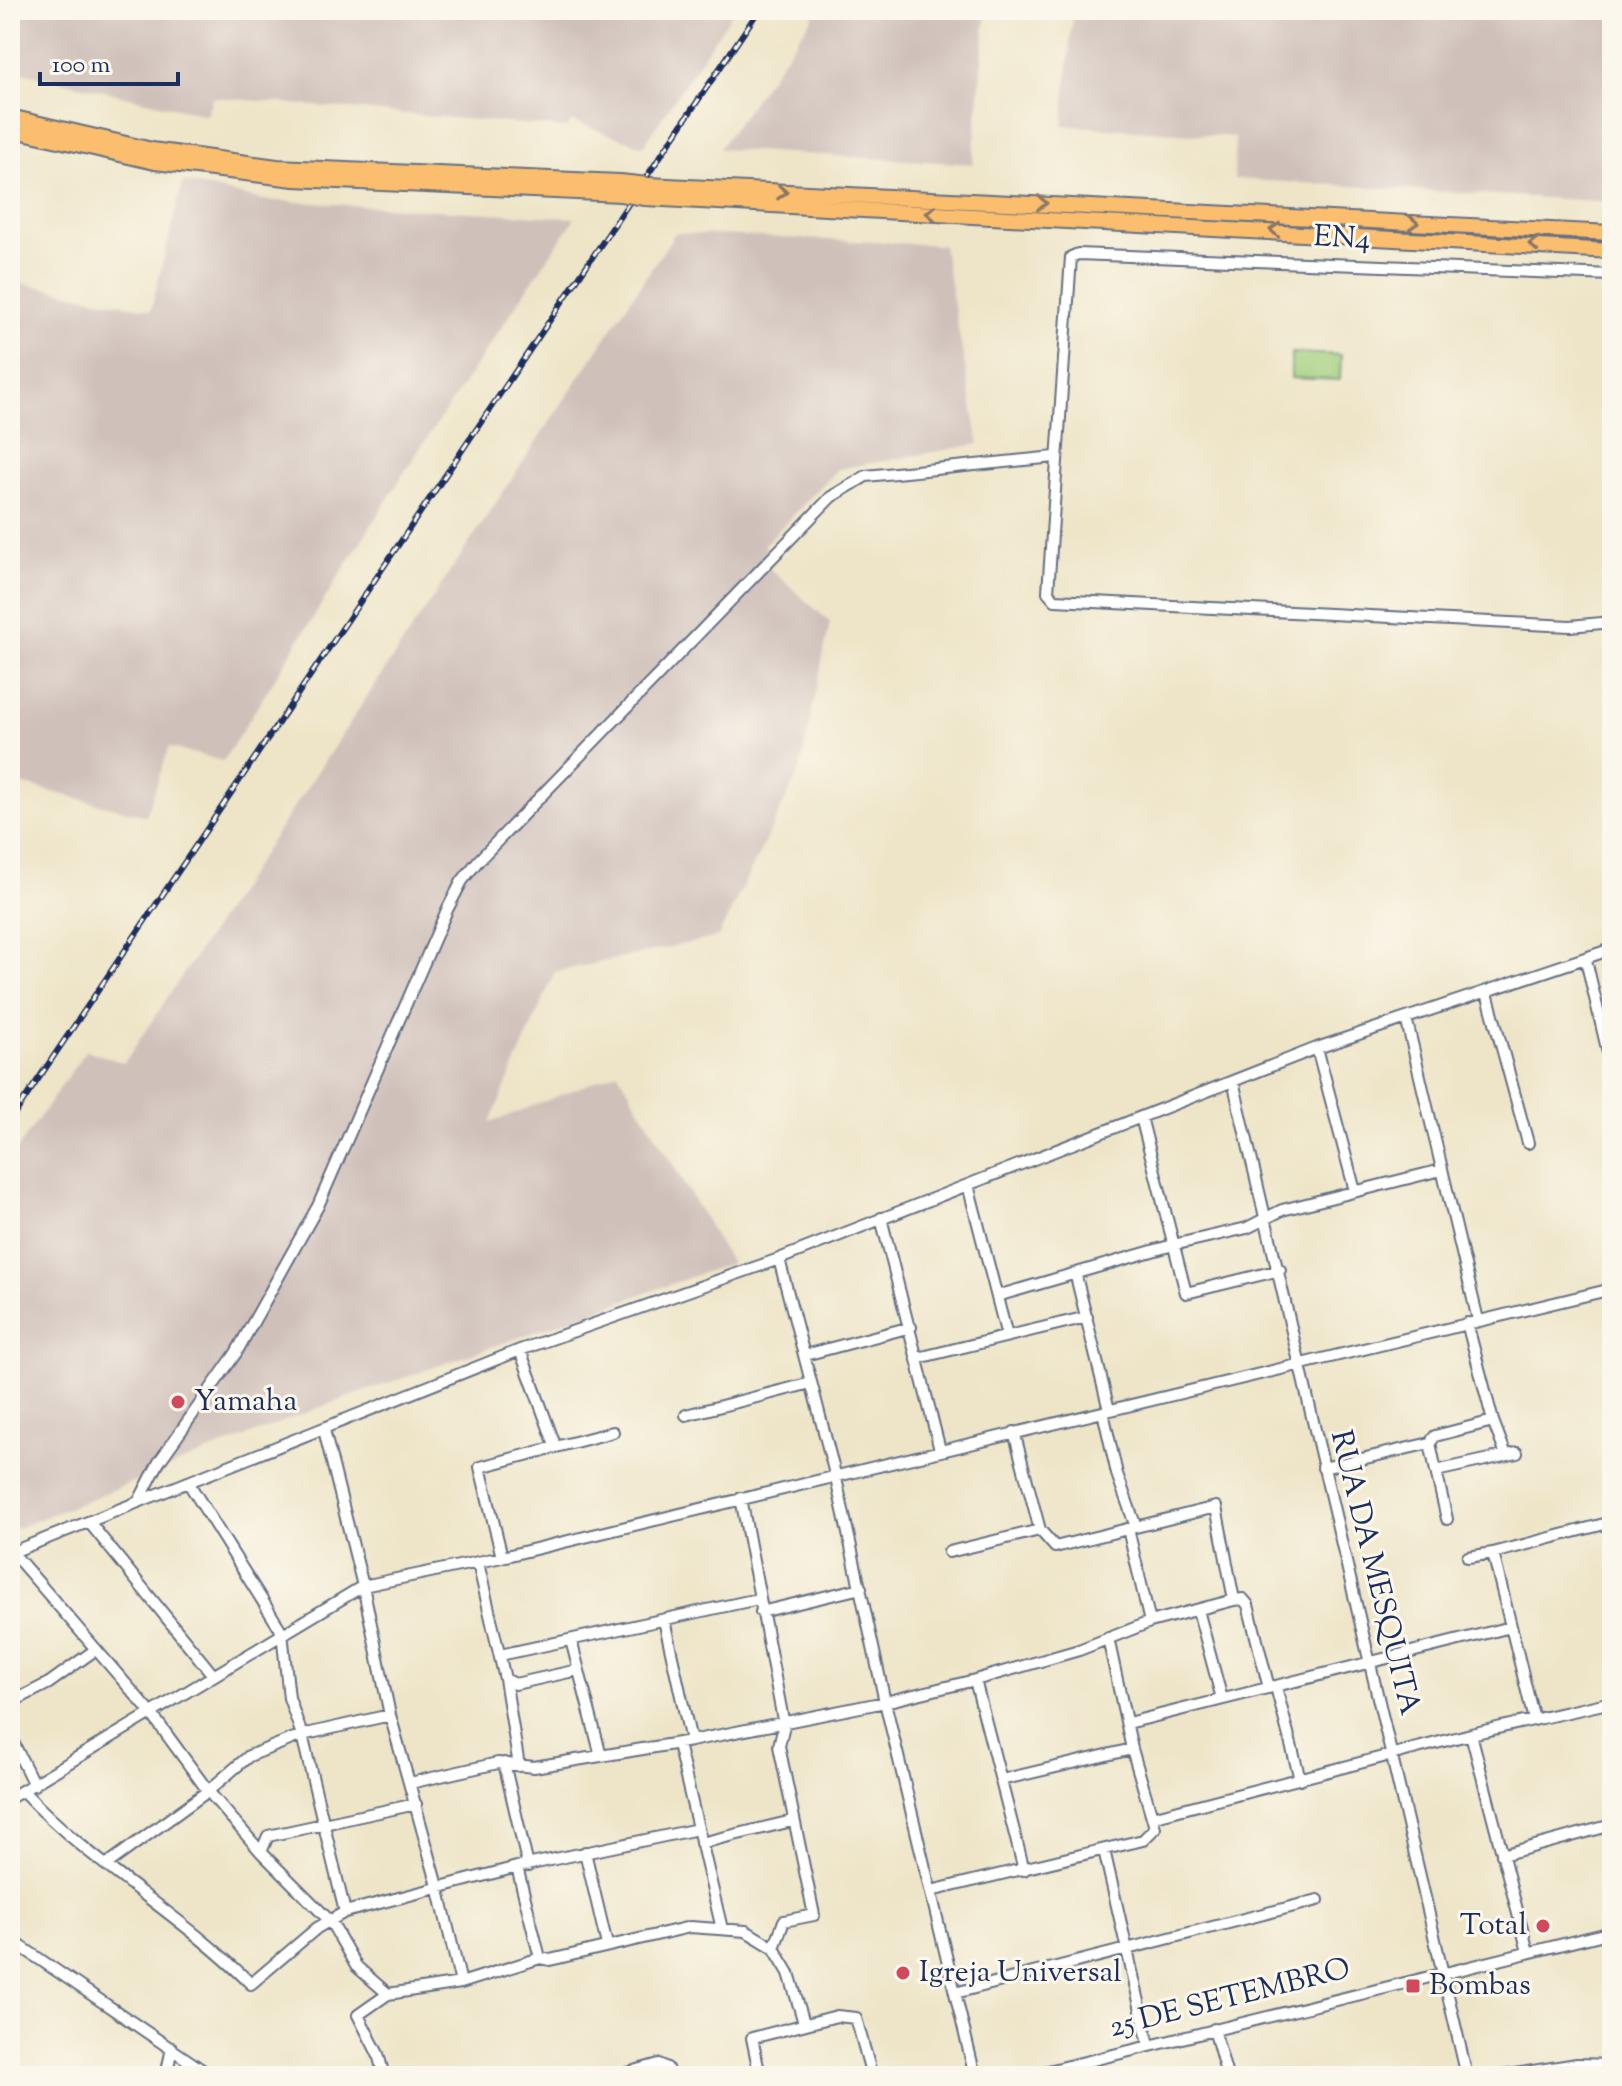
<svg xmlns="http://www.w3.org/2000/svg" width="1622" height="2086" viewBox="0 0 1622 2086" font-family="'Sorts Mill Goudy',serif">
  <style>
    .industrial { fill: #cfc0ba }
    .green { fill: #a1cf7c; stroke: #5e7f6d; stroke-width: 2 }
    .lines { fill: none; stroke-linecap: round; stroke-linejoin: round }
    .minor-casing { stroke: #656f83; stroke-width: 14 }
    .highway-casing { stroke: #656f83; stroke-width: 18 }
    .minor { stroke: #fff; stroke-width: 10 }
    .highway { stroke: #fbbe6e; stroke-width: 14 }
    .rail-casing { stroke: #1b2f5e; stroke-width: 6 }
    .rail { stroke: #fbf7ec; stroke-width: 3; stroke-dasharray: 9; stroke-linecap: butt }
    .highway-bridge-casing { stroke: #656f83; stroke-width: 18; stroke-linecap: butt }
    .highway-bridge { stroke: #fbbe6e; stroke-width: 14 }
    .oneway { stroke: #8b7666 }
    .poi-dot { fill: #d1495b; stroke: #fbf7ec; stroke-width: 3 }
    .labels { text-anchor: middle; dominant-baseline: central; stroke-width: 6; stroke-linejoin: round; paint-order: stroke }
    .street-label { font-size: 30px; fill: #1b2f5e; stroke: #fbf7ec }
    .poi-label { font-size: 30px; fill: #1b2f5e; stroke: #fbf7ec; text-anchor: start }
  </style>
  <rect width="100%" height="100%" fill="#fbf7ec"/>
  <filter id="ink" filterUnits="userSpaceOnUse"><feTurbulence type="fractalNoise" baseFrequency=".0125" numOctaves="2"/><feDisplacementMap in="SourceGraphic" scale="16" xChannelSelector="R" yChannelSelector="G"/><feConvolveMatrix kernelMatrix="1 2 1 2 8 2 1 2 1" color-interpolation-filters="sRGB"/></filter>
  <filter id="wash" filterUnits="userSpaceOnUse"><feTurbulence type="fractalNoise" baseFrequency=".006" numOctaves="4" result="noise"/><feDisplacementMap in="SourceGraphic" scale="32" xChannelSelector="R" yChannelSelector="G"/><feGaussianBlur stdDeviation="1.8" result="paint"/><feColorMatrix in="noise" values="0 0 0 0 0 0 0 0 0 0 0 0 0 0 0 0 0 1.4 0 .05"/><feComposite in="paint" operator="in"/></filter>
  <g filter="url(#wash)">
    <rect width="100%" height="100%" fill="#eee5c8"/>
    <!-- industrial -->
    <path class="industrial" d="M10,10h724l-91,136 -71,-25 -5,7 -354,-31 -7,18 -196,-46z
      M818,10h168l-13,154 -254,-15z
      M1073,10h539v192l-378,-23 1,-42 -172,-12z
      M183,182l80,18 312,18 -164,244 -188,299 -54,-14 -23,69 -136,-35v-500l141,29z
      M675,233l268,12 36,199 -141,25 -73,75 5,25 60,53 -30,148 -82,167 -163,35 -65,151 128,-51 113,191 -413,145 -308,123v-371l76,-110 38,13z"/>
    <!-- green -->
    <path class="green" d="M1291,353l50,2 -1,25 -49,-2z"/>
  </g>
  <g filter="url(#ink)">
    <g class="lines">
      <!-- minor casing -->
      <g class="minor-casing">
        <path id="minor" d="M1612,275l-534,-21 -7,3 -23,335 7,8 515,26 42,-4
          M1586,960l26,110
          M1487,993l41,150
          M1406,1018l72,302
          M1317,1048l38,143
          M1233,1081l234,995
          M1141,1117l45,176 94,-23
          M968,1185l39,151
          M881,1218l59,232
          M779,1259l56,215 50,228 90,374
          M1076,1276l33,134
          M997,1296l176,-51 74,-17 35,-18 159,-40
          M1467,1323l26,98 13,34
          M520,1350l35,95
          M805,1355l106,-28
          M918,1358l169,-41
          M1103,1412l14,62 19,53
          M686,1415l125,-32
          M1612,1416v15
          M324,1430l39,156 27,129 48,171 23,97
          M1014,1432l26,98 15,17 161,-40 18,93
          M1430,1443l6,28 81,-18
          M1323,1468l107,-25 5,-7 58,-15
          M1436,1471l11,48
          M188,1482l94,150 7,66 13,37 43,177
          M139,1501l20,-39 77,-109 82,-147 129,-296 15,-29 16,-20 353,-364 35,-21 189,-19
          M89,1522l124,153
          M1128,1529l22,93
          M12,1552l139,161 57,78 53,61 70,70 25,44 32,28
          M949,1552l91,-22
          M10,1553l510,-203 259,-91 538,-211 295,-99
          M502,1557l-22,-90 133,-35
          M1468,1557l25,-4
          M478,1563l27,116 14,87
          M1198,1610l24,89
          M761,1612l100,-24
          M664,1620l27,121
          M1108,1638l24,111 20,68
          M571,1640l30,116
          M500,1655l258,-56
          M505,1679l10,5 63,-14
          M975,1680l49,190
          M1276,1687l24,92
          M10,1703l39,-20 46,-33
          M1534,1720l-41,-167 119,-31
          M1128,1723l383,-96
          M1471,1734l57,218
          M10,1736l24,49
          M678,1744l44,185
          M504,1763l24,103
          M1001,1780l131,-31
          M410,1783l88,-20 36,4 157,-26 194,-39 90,-22 104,-30 71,-28 84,-22 9,-1 5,6 21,83
          M24,1792c68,73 156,121 227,192l66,-56 28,-16 172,-45 181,-38
          M10,1798l353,-212 139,-29 1110,-268
          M701,1843l91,-22
          M1104,1850l45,195
          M261,1852l7,-16 148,-32
          M585,1852l22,93
          M1502,1855l110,-30
          M106,1865l102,-74 41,-35 53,-21 88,-20
          M517,1867l23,91
          M931,1891l212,-51 12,-12 -3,-11 319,-83 141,-32
          M10,1939l201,137
          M774,1948l15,25 15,50
          M955,1993l363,-93
          M1214,2029l13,47
          M166,2076l6,-28
          M384,2076l-6,-22 -20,-39 30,-21 73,-11 79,-25 10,2 140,-33 56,4 28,17 10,-27 30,-6 -35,-169 5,-21 -43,-227
          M617,2076l42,-12 8,4 2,8
          M760,2076l-8,-38 85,-22 19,2 16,58
          M1028,2076l584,-144
          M1502,2076l75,-12 35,1"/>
      </g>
      <!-- highway casing -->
      <g class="highway-casing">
        <path id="highway" d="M10,117l142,33 125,17 343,15
          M10,129l145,33 139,17 327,15
          M648,185l964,48
          M645,198l967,53"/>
      </g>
      <!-- minor -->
      <use href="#minor" class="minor"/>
      <!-- highway -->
      <use href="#highway" class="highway"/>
      <!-- rail casing -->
      <g class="rail-casing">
        <path id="rail" d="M10,1121l749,-1111"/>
      </g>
      <!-- rail -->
      <use href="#rail" class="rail"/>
      <!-- highway-bridge casing -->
      <g class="highway-bridge-casing">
        <path id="highway-bridge" d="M620,182l28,3
          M621,194l24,4"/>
      </g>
      <!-- highway-bridge -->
      <use href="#highway-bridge" class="highway-bridge"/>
    </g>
    <!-- one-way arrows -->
    <defs><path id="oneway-chevron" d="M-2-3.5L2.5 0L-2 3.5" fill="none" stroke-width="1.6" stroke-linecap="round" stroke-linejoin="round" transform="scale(2)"/></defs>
    <g class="oneway">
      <use href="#oneway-chevron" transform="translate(782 192) rotate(2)"/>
      <use href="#oneway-chevron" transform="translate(1042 203) rotate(3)"/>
      <use href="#oneway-chevron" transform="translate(931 213) rotate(-177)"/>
      <use href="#oneway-chevron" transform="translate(1413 223) rotate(3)"/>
      <use href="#oneway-chevron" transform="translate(1275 230) rotate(-177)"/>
      <use href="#oneway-chevron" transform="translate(1534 244) rotate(-177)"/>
    </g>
  </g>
  <!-- markers -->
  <g class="poi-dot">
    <circle cx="178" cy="1402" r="8"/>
    <circle cx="1543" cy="1926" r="8"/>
    <circle cx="903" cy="1973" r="8"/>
    <rect x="1405" y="1978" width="16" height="16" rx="4"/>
  </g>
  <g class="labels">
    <!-- street labels -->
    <g class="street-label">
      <text transform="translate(1342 239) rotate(3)">EN4</text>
      <text transform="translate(1374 1573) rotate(76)">RUA DA MESQUITA</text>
      <text transform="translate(1230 1999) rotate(-14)">25 DE SETEMBRO</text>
    </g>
    <!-- poi labels -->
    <g class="poi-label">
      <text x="194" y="1402">Yamaha</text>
      <text x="1527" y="1926" text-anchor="end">Total</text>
      <text x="919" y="1973">Igreja Universal</text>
      <text x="1429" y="1986">Bombas</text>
    </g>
  </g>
  <!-- margin -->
  <rect width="1622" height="2086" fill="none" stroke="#fbf7ec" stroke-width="40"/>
  <!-- scale -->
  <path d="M40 72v12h138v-12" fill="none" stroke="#1b2f5e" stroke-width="4"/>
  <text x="52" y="72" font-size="24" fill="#1b2f5e" stroke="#fbf7ec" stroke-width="6" paint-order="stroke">100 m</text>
</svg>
